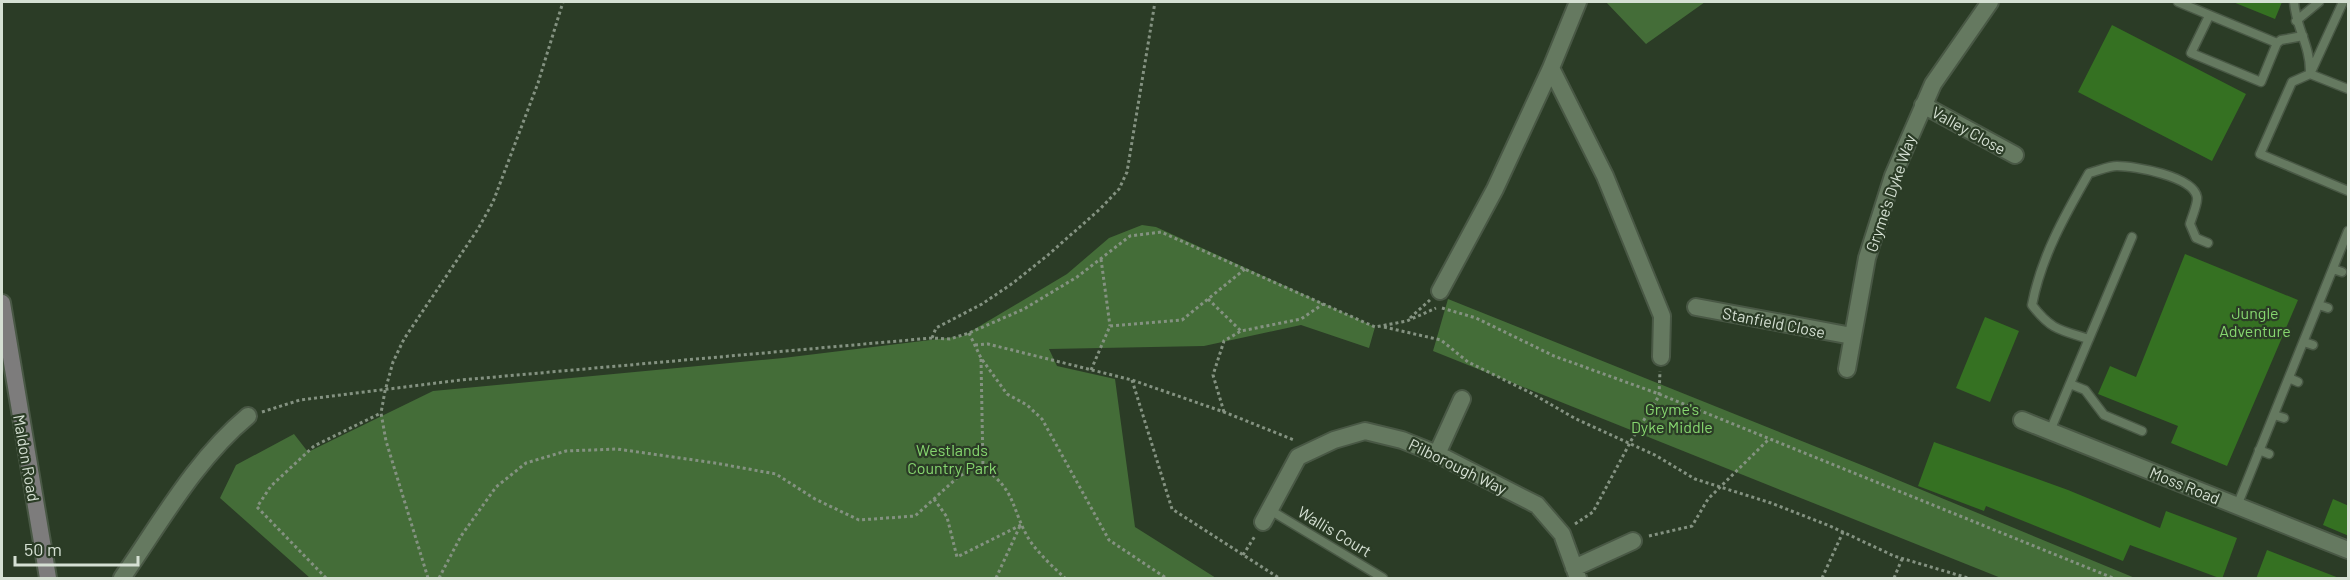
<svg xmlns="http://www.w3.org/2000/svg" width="2350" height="580" viewBox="0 0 2350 580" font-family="Barlow,sans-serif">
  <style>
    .green { fill: #446d38 }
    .building { fill: #357122 }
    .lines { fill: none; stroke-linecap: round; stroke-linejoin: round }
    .service-casing { stroke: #495845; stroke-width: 11 }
    .minor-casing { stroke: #495845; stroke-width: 20 }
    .secondary-casing { stroke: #495845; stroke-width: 20 }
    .path { stroke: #849281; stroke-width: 3; stroke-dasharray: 3 3; stroke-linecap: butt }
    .service { stroke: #657960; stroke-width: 8 }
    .minor { stroke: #657960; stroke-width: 16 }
    .secondary { stroke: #7d7c7c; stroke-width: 16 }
    .labels { text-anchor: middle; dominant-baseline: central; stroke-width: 4.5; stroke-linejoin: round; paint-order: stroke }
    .street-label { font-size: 16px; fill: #d5e0d3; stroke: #2b3c26 }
    .park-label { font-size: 16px; fill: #86d66f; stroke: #2b3c26 }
  </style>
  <rect width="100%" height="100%" fill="#2b3c26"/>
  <!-- green -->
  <path class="green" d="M1606,2h99l-59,42z
    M1142,225l14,2 219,100 -6,21 -68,-23 -97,21 -155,3 8,17 58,13 20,148 81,51h-906l-90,-80 16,-33 58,-31 14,18 125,-61 350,-33 180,-22 104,-62 42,-36z
    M1448,299l416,167 271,112h-134l-568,-227z"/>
  <!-- building -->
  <path class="building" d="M2233,2h49l-7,17z
    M2112,25l134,69 -34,67 -134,-69z
    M2185,254l113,46 -71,166 -56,-23 7,-17 -80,-32 12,-28 26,11z
    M1985,317l34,14 -29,71 -34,-14z
    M1934,442l134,48 92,38 6,-17 71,27 -15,41 -92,-34 -7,16 -137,-55 -2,5 -66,-25z
    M2333,499l16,7v30l-26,-11z
    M2267,550l72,28v1h-83z"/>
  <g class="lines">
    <!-- service casing -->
    <g class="service-casing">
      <path id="service" d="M2178,2l99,41 4,-3 22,-4
        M2294,2c2,26 16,43 16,69
        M2343,2l-33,72 -18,8 -32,72 88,37
        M2209,16l-18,37 70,29 16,-39
        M2296,21l23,-19
        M2310,74l38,15
        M2333,269l9,3
        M2319,305l9,3
        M2089,339c-29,-9 -38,-9 -57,-34 9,-48 33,-90 57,-132 9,-2 19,-7 28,-7 17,0 76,10 80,31 1,7 -5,19 -7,27l6,14 12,5
        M2304,342l9,3
        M2289,378l9,4
        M2070,384l15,6 19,25 38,16
        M2274,415l10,3
        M2050,431l82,-194
        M2259,450l10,4
        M2237,506l111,-275
        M1270,510l113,68"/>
    </g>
    <!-- minor casing -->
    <g class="minor-casing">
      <path id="minor" d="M1578,2l-27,66 54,108 57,140 -1,41
        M1923,105l92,50
        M1440,291l55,-102 56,-121
        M1696,307l156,29
        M1847,369l20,-111 26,-82 40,-92 57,-82
        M2022,420l326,130
        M1437,454l25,-55
        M1263,522l35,-65 36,-17 31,-9 37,9 35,14 100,51 25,29 16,44
        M1574,568l59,-27
        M122,578c39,-56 73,-118 126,-162"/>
    </g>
    <!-- secondary casing -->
    <g class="secondary-casing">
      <path id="secondary" d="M2,303l46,275"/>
    </g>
    <!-- path -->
    <path class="path" d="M1101,259l9,67
      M1208,299l33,32
      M1442,308l34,10 78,38 105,38 454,184
      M1410,318l20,-18
      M1384,327l57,13 27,22 63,31 45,26 79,36 40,24 76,24 59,23 64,30 74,22
      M969,333l12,25 26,36 20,11 15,14 67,121 57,38
      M932,338l4,-10 46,-24 31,-21 35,-28 52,-46 19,-20 8,-17 28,-170
      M975,345l13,-1 144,36 92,32 70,28
      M981,359l2,109
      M1091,370l19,-44 72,-6 63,-51
      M1132,380l40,129 107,69
      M262,412l38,-12 161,-20 471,-42 18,1 19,-6 55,-24 53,-32 53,-41 31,-4 214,95 32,-6 29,-13
      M1224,412l-11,-37 11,-34 17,-10 60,-12 22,-15
      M934,499l13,18 10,40 64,-32
      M1575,524l18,-12 39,-73 27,-43 1,-25
      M1649,536l43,-10 16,-27 61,-60
      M1243,555l12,-19
      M326,578l-69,-71 14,-21 43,-40 67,-33
      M428,578l-42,-137 -5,-28 4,-22 8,-29 11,-23 74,-110 15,-27 45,-119 25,-81
      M439,578l22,-42 35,-49 30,-24 40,-12 51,-2 98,14 61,11 39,25 44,21 56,-4 42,-38 12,-8 14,-2c34,22 28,42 47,73 10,14 23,26 35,37
      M996,578l24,-52
      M1822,578l21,-46
      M1894,578l8,-19"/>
    <!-- service -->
    <use href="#service" class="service"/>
    <!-- minor -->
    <use href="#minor" class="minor"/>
    <!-- secondary -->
    <use href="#secondary" class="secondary"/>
  </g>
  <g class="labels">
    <!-- street labels -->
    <g class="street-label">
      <text transform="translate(1969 130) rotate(29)">Valley Close</text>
      <text transform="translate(1890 193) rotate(-71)">Gryme's Dyke Way</text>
      <text transform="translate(1774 322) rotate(11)">Stanfield Close</text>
      <text transform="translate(27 458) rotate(80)">Maldon Road</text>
      <text transform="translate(1458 466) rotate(26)">Pilborough Way</text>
      <text transform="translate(2185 485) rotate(22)">Moss Road</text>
      <text transform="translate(1335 531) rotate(31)">Wallis Court</text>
    </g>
    <!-- park labels -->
    <g class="park-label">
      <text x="2255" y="312">Jungle<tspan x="2255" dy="18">Adventure</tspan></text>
      <text x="1672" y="408">Gryme's<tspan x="1672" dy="18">Dyke Middle</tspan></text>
      <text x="952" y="449">Westlands<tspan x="952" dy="18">Country Park</tspan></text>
    </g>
  </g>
  <!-- border -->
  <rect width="2350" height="580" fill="none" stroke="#d5e0d3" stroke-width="6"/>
  <!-- scale -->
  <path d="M15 556v9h123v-9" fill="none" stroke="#d5e0d3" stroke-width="3"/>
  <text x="24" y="556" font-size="18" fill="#d5e0d3" stroke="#2b3c26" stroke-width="4.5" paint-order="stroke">50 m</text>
</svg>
